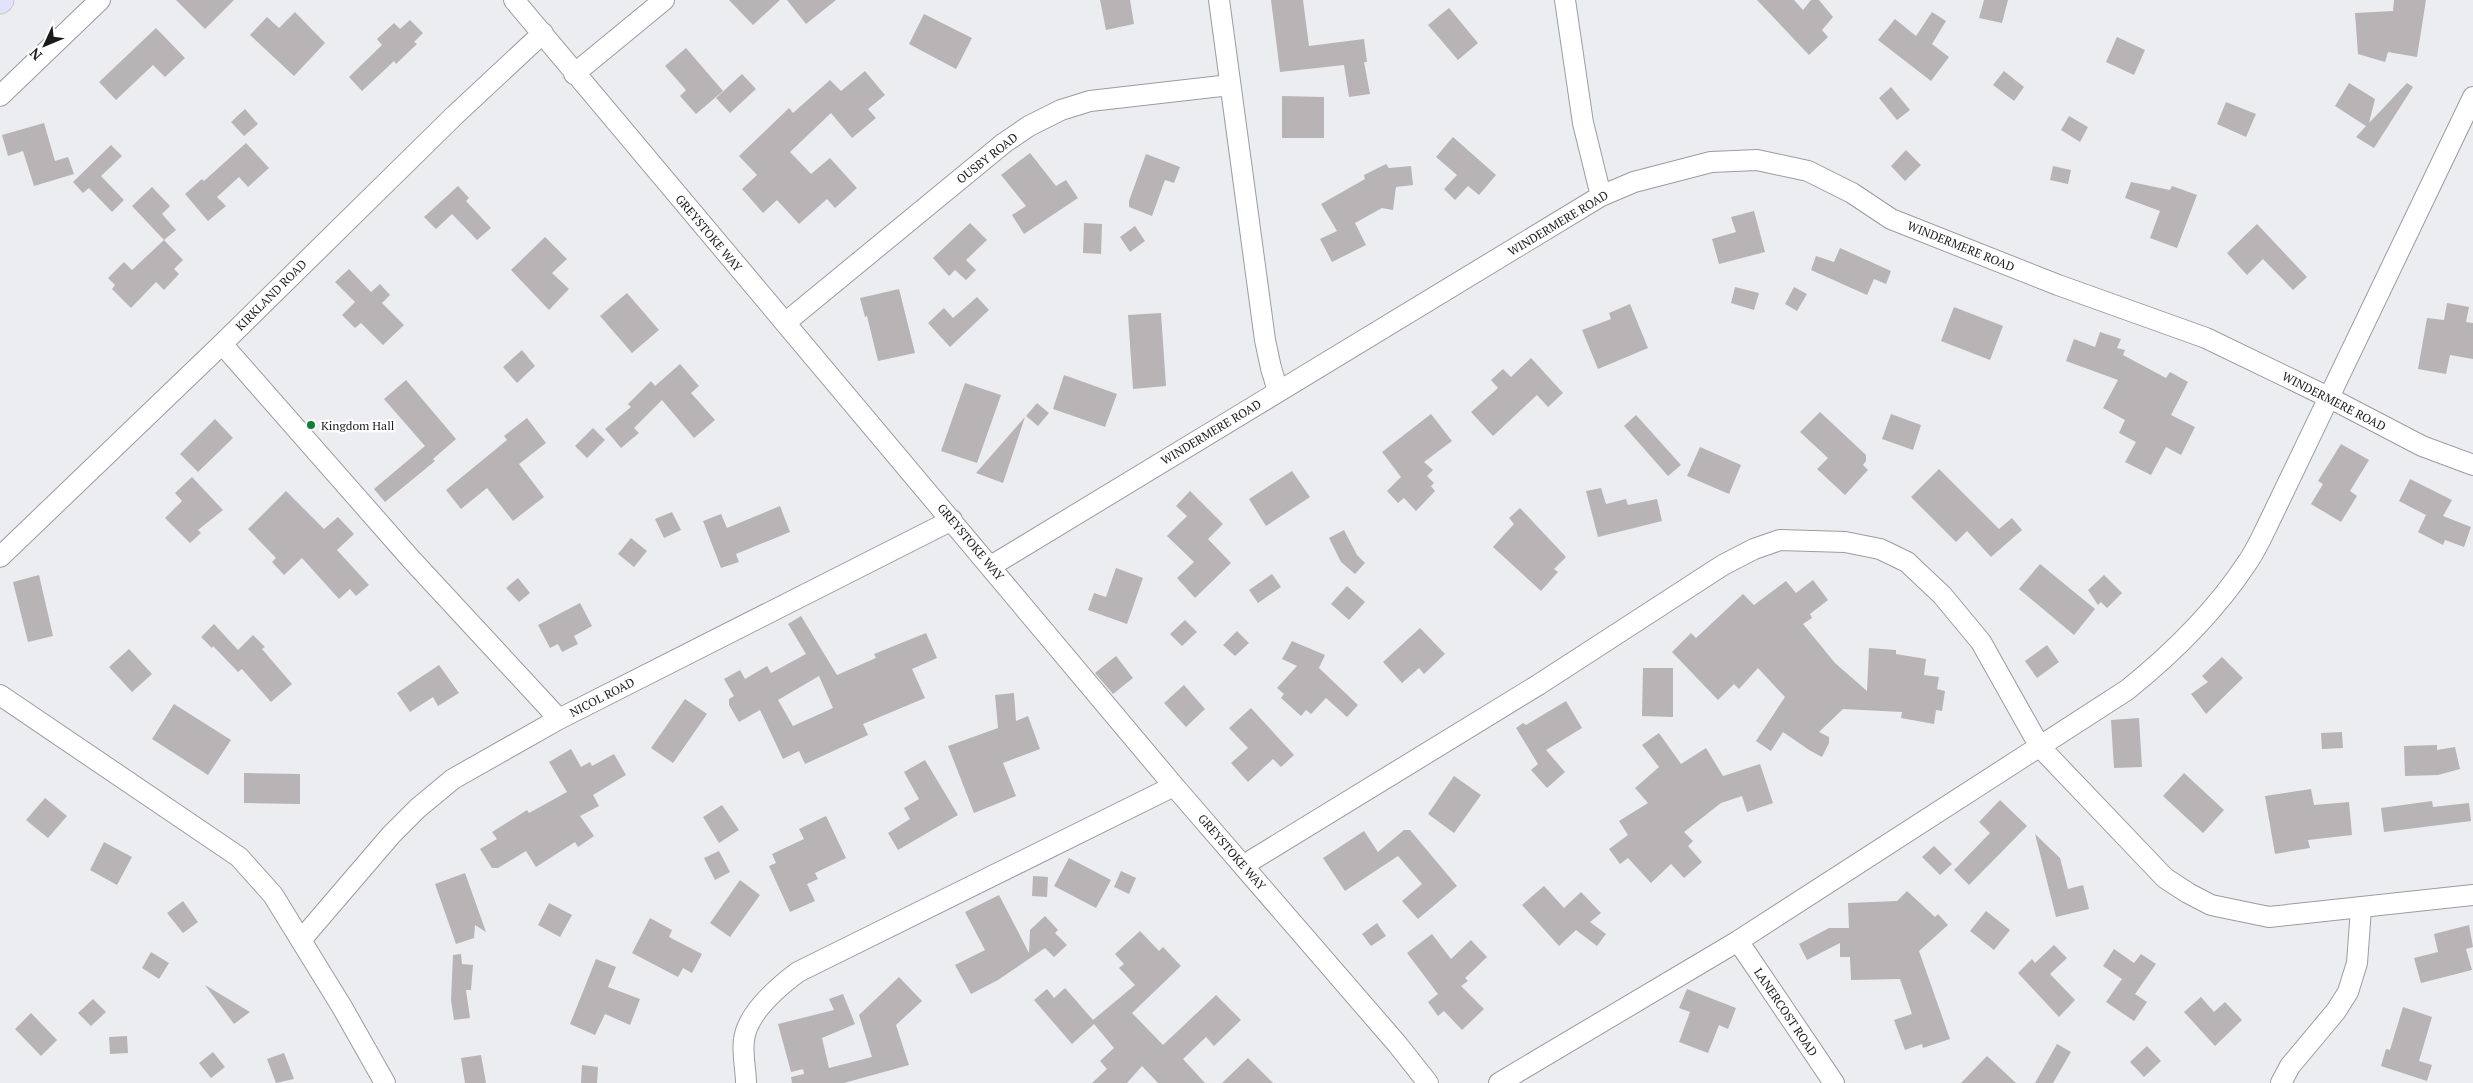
<svg xmlns="http://www.w3.org/2000/svg" width="2473" height="1083" viewBox="0 0 2473 1083" font-family="'PT Serif',serif">
  <style>
    .building { fill: #b8b3b5; fill-rule: evenodd }
    .lines { fill: none; stroke-linecap: round; stroke-linejoin: round }
    .minor-casing { stroke: #9b9ca0; stroke-width: 22 }
    .major-casing { stroke: #c8c8c9; stroke-width: 27 }
    .minor { stroke: #fff; stroke-width: 20 }
    .major { stroke: #e0e3fb; stroke-width: 25 }
    .poi-dot { fill: #0d7f36; stroke: #fff; stroke-width: 2 }
    .labels { text-anchor: middle; dominant-baseline: central; stroke-width: 4.5; stroke-linejoin: round; paint-order: stroke }
    .street-label { font-size: 12px; fill: #1a1a1c; stroke: #fff }
    .poi-label { font-size: 12px; fill: #1a1a1c; stroke: #fff; text-anchor: start }
  </style>
  <rect width="100%" height="100%" fill="#ecedf1"/>
  <!-- building -->
  <path class="building" d="M176,0h58l-29,29z
    M729,0h51l-27,25z
    M787,0h49l-30,24z
    M1100,0h30l4,24 -28,6z
    M1271,0h32l6,46 55,-7 3,23h-3l6,32 -21,3 -5,-32 -64,7z
    M1757,0h37l9,10 8,-10h8l14,17 -11,13 6,7 -19,18z
    M1984,0h24l-6,23 -23,-5z
    M2394,0h32l-9,57 -29,-5 -3,10 -27,-8 -3,-41 38,-2z
    M1449,8l29,35 -20,17 -30,-35z
    M295,12l30,31 -31,33 -44,-41 17,-18 12,11z
    M1932,12l14,9 -14,23 17,13 -18,24 -53,-41 17,-21 21,17z
    M924,14l48,24 -16,31 -47,-25z
    M410,20l13,13 -9,9 3,2 -21,20 -2,-3 -32,30 -13,-14 33,-32 -5,-6 17,-16 6,6z
    M156,28l29,30 -20,19 -12,-12 -37,35 -17,-18z
    M2117,37l28,13 -11,25 -28,-13z
    M686,48l37,43 -27,23 -16,-18 6,-6 -21,-24z
    M865,71l20,24 -17,14 8,9 -24,20 -21,-25 -41,39 21,22 19,-16 27,30 -22,20 -8,-9 -28,25 -22,-24 -14,13 -21,-24 15,-14 -18,-19 50,-48 4,5 37,-33 11,11z
    M2004,71l20,16 -10,14 -21,-16z
    M742,74l14,15 -26,24 -14,-15z
    M2349,83l26,16 -6,24 38,-40 6,4 -39,61 -18,-11 10,-11 -31,-20z
    M1891,87l19,23 -13,10 -18,-22z
    M1282,96l42,1v41h-42z
    M2226,102l30,12 -10,23 -29,-13z
    M245,109l13,15 -14,12 -13,-14z
    M2069,116l19,11 -8,15 -19,-12z
    M44,123l11,38 13,-4 6,17 -40,12 -11,-35 -15,5 -6,-21z
    M1453,137l43,38 -17,20 -11,-9 -13,14 -11,-11 13,-14 -21,-18z
    M246,143l23,25 -21,19 -9,-10 -22,20 9,9 -18,15 -23,-27 17,-15 2,2z
    M111,145l11,11 -21,20 23,24 -12,12 -23,-24 -6,5 -10,-11z
    M1906,150l15,15 -16,16 -14,-15z
    M1030,153l26,33 10,-6 12,18 -54,36 -12,-19 14,-9 -25,-31z
    M1146,154l34,13 -6,16 -9,-3 -13,36 -23,-9v-6z
    M1386,164l3,4 22,-2 2,19 -17,2 -3,23 -11,-2 -27,15 11,22 -34,17 -12,-23 17,-8 -16,-27 44,-25 -1,-4z
    M2053,166l18,4 -3,14 -18,-4z
    M2131,182l39,8 2,-4 25,9 -20,53 -27,-10 10,-27 -35,-13z
    M458,186l11,12 -3,3 25,27 -14,12 -25,-26 -16,15 -12,-12z
    M152,187l18,19 -8,8 14,16 -12,10 19,20 -9,9 5,5 -15,16 -8,-8 -25,26 -19,-19 3,-4 -7,-7 16,-16 8,8 32,-30 -32,-34z
    M1754,211l11,41 -46,12 -7,-25 24,-7 -5,-15z
    M970,223l17,17 -21,20 10,10 -10,10 -11,-10 -6,6 -16,-18z
    M1084,223l18,1 -1,30 -18,-1z
    M2257,224l50,53 -14,13 -30,-31 -16,16 -20,-22z
    M1135,226l10,15 -15,11 -10,-15z
    M545,237l22,22 -15,14 17,16 -20,21 -38,-40z
    M1840,248l51,23 -5,13 -12,-5 -7,16 -56,-25 5,-14 18,6z
    M349,269l22,23 9,-8 10,11 -8,8 22,22 -21,20 -22,-22 -6,5 -13,-13 13,-13 -20,-20z
    M1735,287l24,6 -5,17 -23,-7z
    M1794,287l13,7 -10,17 -12,-7z
    M899,289l16,64 -37,8 -11,-45 -2,1 -5,-19z
    M627,293l32,37 -27,23 -32,-37z
    M977,297l12,13 -39,37 -22,-24 16,-15 9,10z
    M2447,303l22,4 -3,15 7,1v36l-23,-4 -4,19 -28,-5 9,-51 17,2z
    M1630,304l18,44 -50,21 -16,-39 29,-11 -2,-6z
    M1954,307l49,19 -13,34 -49,-19z
    M1161,313l5,73 -33,3 -5,-74z
    M2100,332l21,7 -4,9 8,2 -2,5 43,23 4,-6 18,10 -17,33 24,12 -14,28 -15,-8 -15,28 -26,-13 11,-20 -17,-9 6,-13 -22,-12 15,-28 -52,-19 8,-22 21,8z
    M522,350l13,16 -18,17 -14,-16z
    M1531,358l32,35 -15,14 -11,-12 -44,41 -22,-24 27,-24 -7,-8 12,-11 8,8z
    M680,364l19,22 -8,7 24,27 -21,18 -32,-38 -28,28 5,5 -18,15 -16,-19 26,-22 -3,-3 23,-23 4,5z
    M1064,375l53,19 -12,33 -52,-18z
    M406,380l50,59 -23,20 2,2 -50,41 -11,-13 51,-43 -41,-47z
    M965,383l36,12 -24,68 -36,-12z
    M1037,403l12,10 -11,13 -12,-10z
    M1820,412l46,43v6l-3,4 5,5 -23,25 -28,-26 11,-11 -28,-26z
    M1431,414l21,27 -28,21 9,8 -6,6 7,7 -3,3 4,5 -19,20 -12,-13 -6,5 -11,-12 14,-14 -19,-25z
    M1891,414l30,11 -8,25 -31,-11z
    M1636,415l45,50 -13,11 -44,-50z
    M1025,417l-22,66 -27,-10z
    M527,418l19,25 -27,21 25,33 -31,24 -26,-33 -26,21 -15,-19 61,-50 -3,-4z
    M215,419l18,19 -35,34 -18,-18z
    M593,428l12,12 -18,18 -12,-12z
    M2341,444l28,16 -19,31 7,5 -16,26 -30,-18 12,-20 -5,-3z
    M1700,447l41,18 -12,29 -42,-18z
    M1939,469l60,60 13,-11 10,12 -31,27 -24,-26 -11,11 -45,-45z
    M1292,471l18,26 -44,29 -17,-27z
    M192,477l31,33 -25,20 3,3 -11,10 -25,-25 17,-17 -7,-8z
    M2410,479l42,21 -9,16 28,11 -7,20 -19,-7 -2,5 -25,-13 8,-17 -27,-14z
    M1601,488l5,16 20,-5 2,6 29,-6 5,22 -64,16 -12,-46z
    M286,491l38,38 14,-12 16,17 -17,16 32,35 -13,11 -6,-7 -11,10 -37,-41 -18,17 -12,-13 4,-4 -28,-29z
    M1190,491l33,33 -15,15 23,24 -36,35 -18,-20 17,-16 -27,-26 20,-20 -11,-10z
    M780,506l10,26 -54,22 3,8 -18,6 -18,-47 18,-7 6,14z
    M1520,508l46,49 -12,12 4,3 -17,19 -48,-44 21,-23 -5,-6z
    M672,512l9,18 -17,8 -9,-19z
    M1344,530l13,25 8,8 -10,11 -14,-12 -12,-24z
    M631,538l16,13 -13,16 -16,-13z
    M2040,564l55,45 -21,26 -55,-46z
    M1116,568l27,10 -16,46 -39,-14 6,-17 12,4z
    M1272,574l9,13 -23,16 -9,-13z
    M39,575l14,61 -25,6 -15,-60z
    M2104,575l18,18 -15,15 -6,-6 -3,3 -10,-15z
    M518,578l12,15 -11,9 -13,-14z
    M1813,580l15,20 -18,14 2,4 -9,6 32,39 32,28 2,-43 27,2v4l30,5 -2,16 15,2 -2,12 8,2 -3,20 -6,-1 -2,14 -33,-6 1,-6 -59,-3 -24,23 10,5v6l-7,14 -13,-7 -26,-18 -12,19 -15,-10 29,-44 -27,-29 -19,21 -5,-5 -16,16 -46,-48 19,-19 5,5 47,-44 11,11 32,-24 10,12z
    M1347,586l18,16 -16,18 -18,-16z
    M580,603l12,23 -18,10 4,8 -16,8 -4,-8 -8,4 -12,-23z
    M801,616l36,59 39,-17 -2,-4 52,-21 11,25 -25,11 13,29 -62,26 5,11 -63,29 -6,-13 -16,8 -23,-49 -21,12 -10,-17v-6l5,-3 -10,-17 16,-9 5,9 22,-13 4,7 35,-19 -18,-30zM819,676l14,32 -40,18 -15,-26z
    M1185,620l12,12 -15,14 -12,-12z
    M214,624l24,26 15,-15 12,12 -3,2 30,35 -21,18 -29,-33 -4,3 -25,-26 -1,2 -11,-11z
    M1420,628l25,26 -21,20 -5,-6 -17,15 -19,-21z
    M1237,631l12,12 -14,13 -12,-11z
    M1292,641l33,14 -6,13 39,37 -11,12 -21,-19 -15,16 -5,-4 -5,6 -20,-18 3,-4 -7,-6 20,-22 -15,-7z
    M2047,645l12,17 -22,16 -12,-17z
    M129,649l23,25 -20,18 -23,-25z
    M1116,656l17,22 -20,16 -18,-21z
    M2222,657l21,21 -37,36 -15,-20 17,-12 -6,-6z
    M439,665l20,28 -21,13 -5,-9 -23,15 -13,-19z
    M1643,668h30v49l-31,-1z
    M1184,685l21,24 -19,18 -22,-24z
    M1014,693l2,28 12,-5 12,33 -37,14 13,33 -42,17 -26,-67 50,-18 -3,-33z
    M685,699l22,15 -34,49 -22,-15z
    M1566,701l16,27 -36,22 19,22 -18,16 -16,-18 7,-6 -22,-36 7,-5 3,2z
    M174,704l57,36 -23,35 -56,-36z
    M1251,708l43,47 -13,12 -8,-8 -25,23 -17,-19 17,-15 -19,-20z
    M2139,718l3,49 -28,1 -3,-48z
    M2342,732l1,16 -21,1 -1,-16z
    M1659,733l22,31 25,-16 17,28 37,-12 13,39 -26,9 -5,-16 -21,7 -37,29 9,9 -5,5 14,16 -18,16 -13,-14 -20,19 -23,-25 -8,6 -11,-15 19,-14 -9,-14 29,-18 -13,-15 24,-21 -17,-22z
    M2437,745v5l18,-3 5,22 -22,6 -33,1 -1,-30z
    M571,749l10,18 9,-5 2,4 22,-12 12,21 -33,20 6,11 -19,10 14,20 -16,11 -3,-5 -39,25 -10,-16 -28,17h-6l-12,-19 17,-10 -5,-7 35,-22 2,3 38,-21 -18,-30z
    M925,760l33,55 -60,35 -10,-17 22,-14 -6,-11 15,-9 -15,-27z
    M244,773l56,1v30l-56,-1z
    M2184,773l40,37 -21,23 -40,-37z
    M1454,776l27,19 -27,38 -26,-19z
    M2311,789l3,16 35,-3 3,33 -44,5 2,8 -35,6 -10,-58z
    M45,798l22,18 -19,22 -22,-18z
    M2000,800l27,26 -58,59 -15,-15 36,-37 -11,-11z
    M2432,801l1,6 36,-4 2,18 -87,11 -3,-24z
    M722,805l17,25 -20,13 -16,-26z
    M826,816l20,42 -31,15 3,6 -11,5 8,17 -25,11 -21,-46 7,-3 -4,-9 32,-15 -5,-10z
    M1404,830h6l47,56 -39,33 -16,-18 20,-17 -24,-28 -53,35 -22,-33 41,-27 14,21z
    M2035,834l25,24 8,31 15,-4 6,24 -33,8z
    M104,842l28,15 -15,28 -27,-15z
    M1934,846l18,18 -12,11 -18,-18z
    M719,851l11,21 -15,8 -11,-22z
    M1069,858l42,22 -15,28 -42,-22z
    M1121,871l15,7 -7,16 -15,-7z
    M465,873l21,59 -11,-7 -1,13 -18,6 -21,-60z
    M1033,876l15,1 -1,20 -15,-1z
    M740,880l20,15 -30,42 -20,-14z
    M1544,886l20,22 17,-16 20,21 -11,9 16,12 -9,12 -21,-16 -17,16 -37,-41z
    M1907,891l28,26 3,-3 10,11 -29,26 31,88 -27,9 -1,-4 -17,6 -11,-30 18,-6 -12,-35 -49,1 -1,-23h-10v-14l-33,17 -8,-16 30,-16h20l-1,-25 49,-2z
    M999,895l30,58 1,-23 15,-14 13,14 -3,3 12,12 -13,12 -9,-9 -47,32 -27,14 -16,-29 30,-15 -20,-38z
    M183,901l15,21 -15,11 -16,-20z
    M549,903l23,12 -12,22 -22,-12z
    M1986,911l24,19 -16,20 -24,-19z
    M650,918l22,12 -3,7 33,17 -10,19 -9,-5 -5,9 -46,-24z
    M1377,923l9,13 -15,10 -9,-12z
    M2469,925l4,22 -7,2 6,21 -51,13 -7,-25 24,-6 -4,-18z
    M1140,931l19,20 4,-4 18,19 -49,47 31,32 53,-50 25,25 -27,26 -8,-9 -23,22 22,24h-47l-16,-17 -15,17h-35l15,-14 -7,-8 14,-13 -20,-24 -22,20 -38,-44 13,-11 7,9 11,-10 28,32 42,-35 -16,-17 5,-4 -9,-10z
    M1432,934l19,25 20,-19 16,17 -22,21 3,3 -7,5 23,23 -22,21 -18,-19 -6,5 -10,-14 10,-8 -31,-41z
    M2054,945l13,13 -17,16 25,26 -16,17 -41,-44 14,-14 3,4z
    M2114,949l20,14 7,-9 15,10 -21,30 12,8 -13,19 -28,-19 16,-23 -19,-13z
    M151,952l18,11 -10,16 -17,-11z
    M461,954l1,10 11,1 -2,25h-5l4,28 -16,2 -3,-20 2,-45z
    M596,959l20,8 -8,20 32,12 -10,26 -25,-11 -10,21 -25,-11z
    M899,977l23,24 -26,24 13,40 -65,18h-52l-1,-6 13,-3 -1,-5 -12,3 -13,-48 56,-14 -5,-11 14,-5 12,30 -33,14 7,30 43,-11 -13,-42z
    M205,985l45,27 -16,12z
    M1687,989l49,19 -8,21 -9,-4 -11,28 -29,-11 11,-30 -11,-4z
    M2201,997l13,15 11,-10 17,18 -27,26 -31,-34z
    M93,999l13,13 -15,14 -13,-13z
    M2403,1007l29,10 -13,44 13,4 -5,16 -46,-15 5,-17 4,1z
    M31,1013l26,27 -16,16 -26,-27z
    M127,1036l1,17 -18,1 -1,-17z
    M2057,1044l14,8 -18,31h-18z
    M2147,1046l14,15 -17,16 -14,-15z
    M213,1052l12,15 -14,11 -12,-15z
    M284,1053l10,26 -18,4 -9,-24z
    M481,1055l5,28h-21l-4,-25z
    M1987,1056l29,27h-55z
    M1248,1058l25,25h-51z
    M582,1065l16,2 -1,16h-16z"/>
  <g class="lines">
    <!-- minor casing -->
    <g class="minor-casing">
      <path id="minor" d="M514,0l660,786 224,259 30,38
        M1219,0l46,340 6,28 7,23
        M1565,0l18,123 18,73
        M574,74l90,-74
        M0,96l100,-96
        M785,323l219,-180 25,-17 32,-16 29,-9 140,-16
        M222,344l188,214 149,161
        M0,557l222,-213 233,-229 88,-82
        M991,566l610,-370 33,-14 77,-20 46,-2 51,11 44,22 39,26 167,66 148,53 122,59 94,49 51,19
        M0,695l239,162 34,38 69,112 43,76
        M1244,865l294,-180 185,-120 31,-16 26,-9 65,2 35,7 27,13 35,33 39,47 59,105 125,131 23,15 23,12 58,12 204,-22
        M301,940l90,-105 27,-27 35,-29 106,-60 393,-199
        M1738,941l96,142
        M746,1083c0,-13 -4,-29 -2,-43 3,-27 34,-53 54,-68l376,-186
        M1499,1083l239,-142 389,-251c46,-37 87,-77 120,-127 10,-14 17,-31 25,-47l201,-419
        M2281,1083l9,-17 46,-55 12,-19 9,-29 4,-54"/>
    </g>
    <!-- major casing -->
    <g class="major-casing">
      <path id="major" d="M0,1l1,-1"/>
    </g>
    <!-- minor -->
    <use href="#minor" class="minor"/>
    <!-- major -->
    <use href="#major" class="major"/>
  </g>
  <!-- markers -->
  <circle class="poi-dot" cx="311" cy="425" r="5"/>
  <g class="labels">
    <!-- street labels -->
    <g class="street-label">
      <text transform="translate(987 158) rotate(-38)">OUSBY ROAD</text>
      <text transform="translate(1558 223) rotate(-31)">WINDERMERE ROAD</text>
      <text transform="translate(709 233) rotate(50)">GREYSTOKE WAY</text>
      <text transform="translate(1961 246) rotate(22)">WINDERMERE ROAD</text>
      <text transform="translate(271 295) rotate(-45)">KIRKLAND ROAD</text>
      <text transform="translate(2334 401) rotate(27)">WINDERMERE ROAD</text>
      <text transform="translate(1211 432) rotate(-31)">WINDERMERE ROAD</text>
      <text transform="translate(971 542) rotate(50)">GREYSTOKE WAY</text>
      <text transform="translate(602 697) rotate(-27)">NICOL ROAD</text>
      <text transform="translate(1232 852) rotate(49)">GREYSTOKE WAY</text>
      <text transform="translate(1786 1012) rotate(56)">LANERCOST ROAD</text>
    </g>
    <!-- poi labels -->
    <g class="poi-label">
      <text x="321" y="425">Kingdom Hall</text>
    </g>
  </g>
  <!-- north arrow -->
  <g transform="translate(45 45) rotate(226)" stroke="#ffffff" stroke-width="4" paint-order="stroke">
  <path d="M0-4L9 19L0 12L-9 19Z" fill="#1a1a1c"/>
  <text y="-8" font-size="14" font-weight="bold" text-anchor="middle" fill="#1a1a1c">N</text>
  </g>
</svg>
